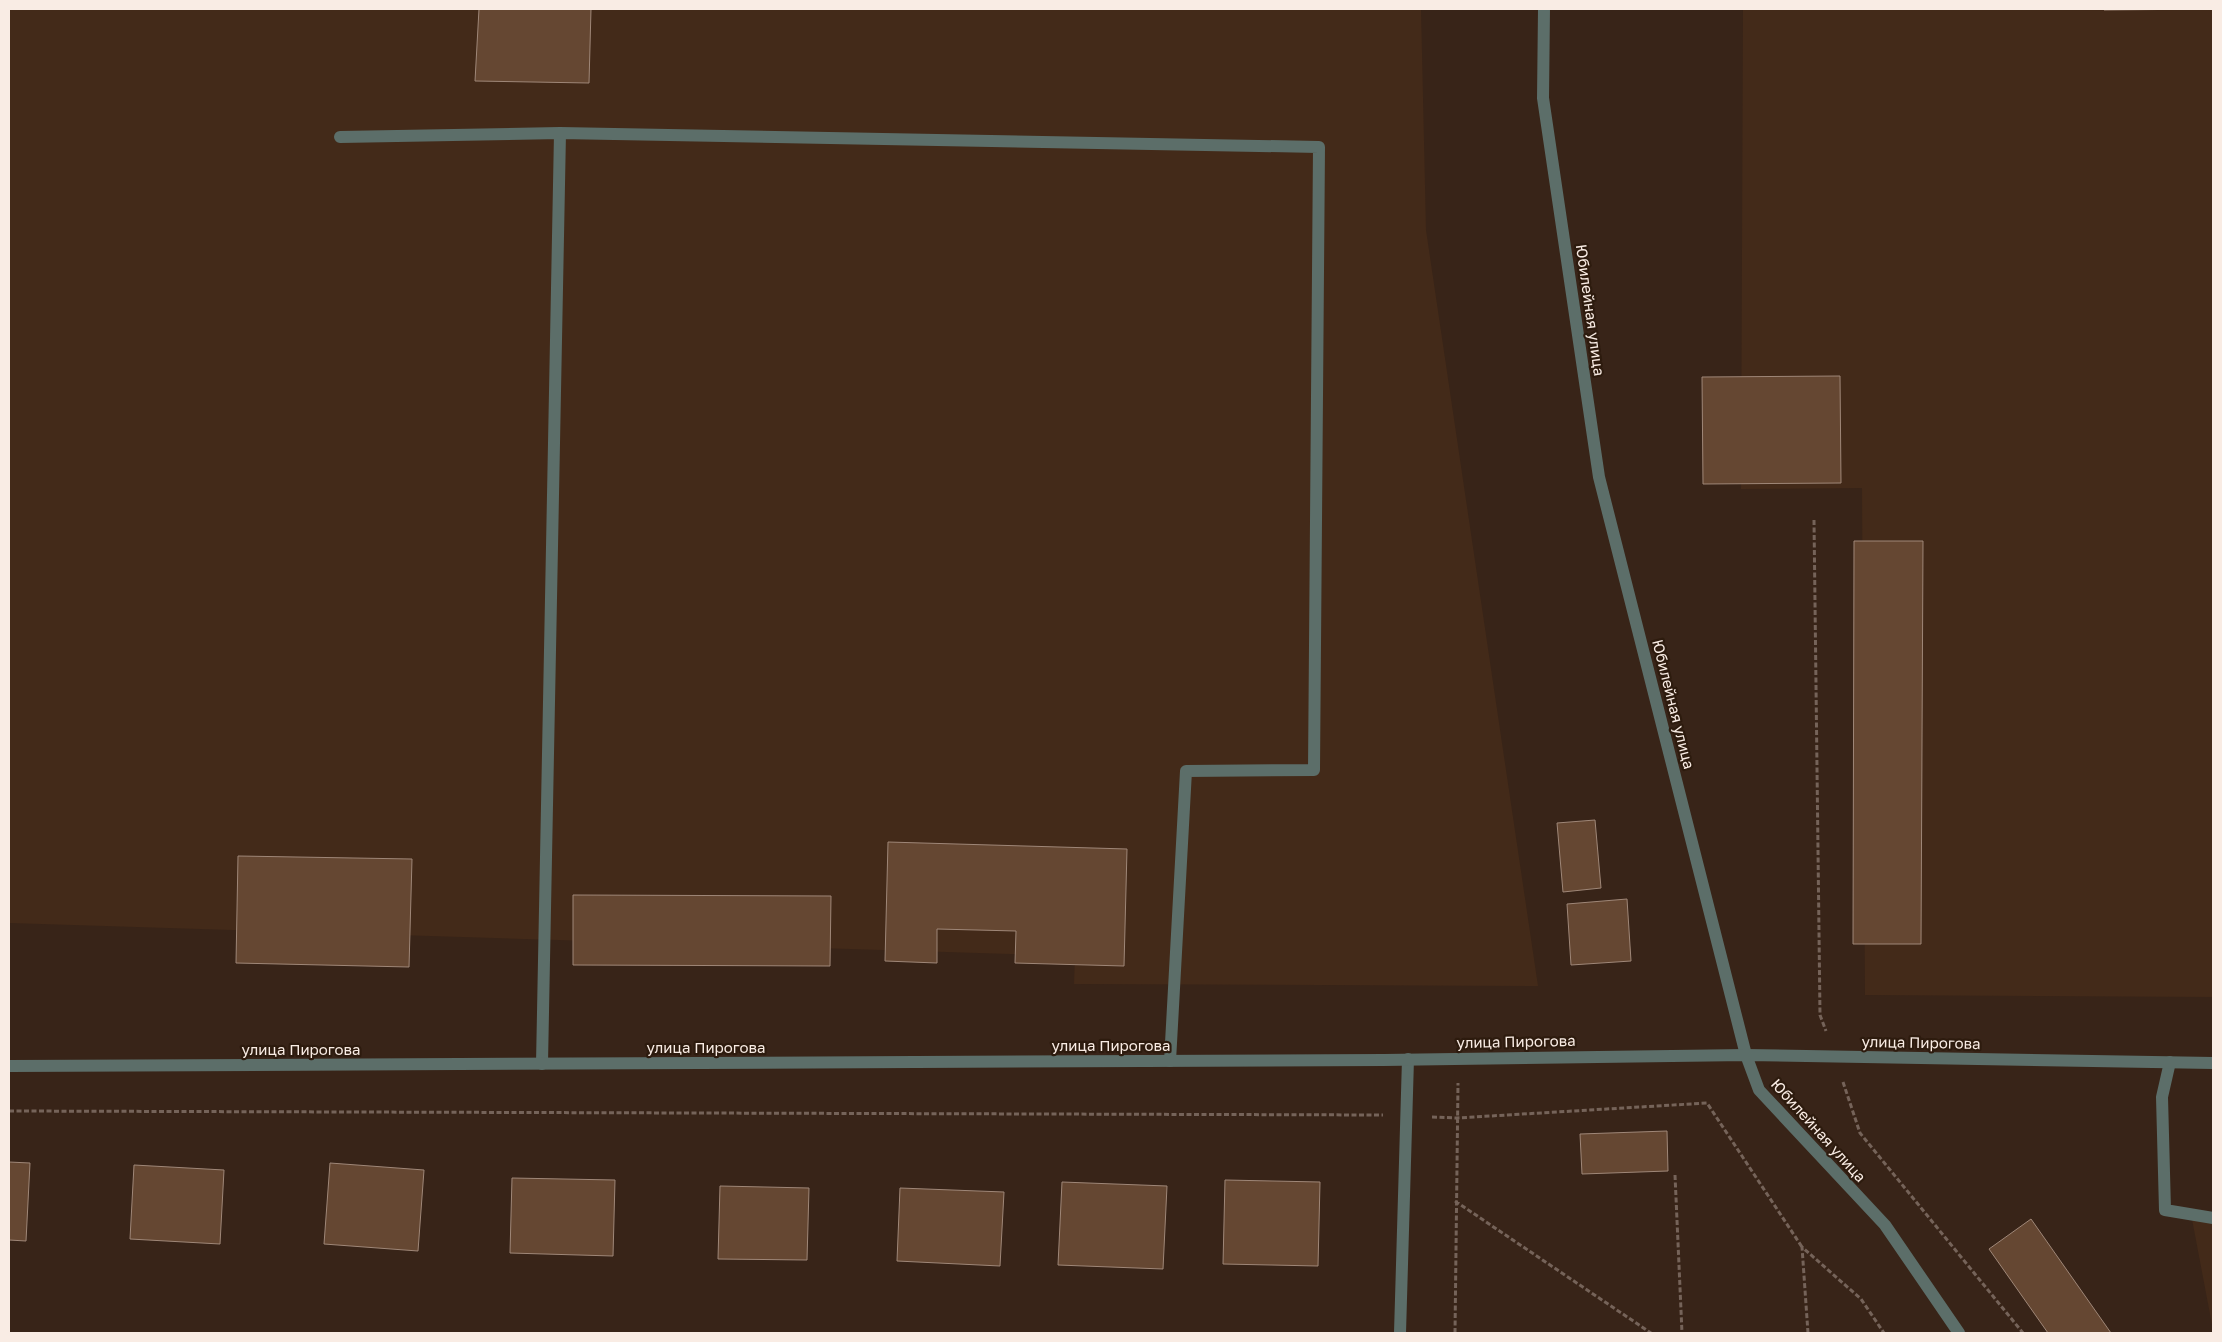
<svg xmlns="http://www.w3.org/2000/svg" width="2222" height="1342" viewBox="0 0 2222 1342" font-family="'Golos Text',sans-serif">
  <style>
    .built { fill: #432a19 }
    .building { fill: #654732; stroke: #9f8778 }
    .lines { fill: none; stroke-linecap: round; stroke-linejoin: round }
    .path { stroke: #756359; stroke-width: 3; stroke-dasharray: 5 2.5; stroke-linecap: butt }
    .service { stroke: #5c6e69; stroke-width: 12 }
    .minor { stroke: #5c6e69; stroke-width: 12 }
    .tertiary { stroke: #5c6e69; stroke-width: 12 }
    .labels { text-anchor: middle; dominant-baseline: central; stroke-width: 4.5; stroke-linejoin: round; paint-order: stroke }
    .street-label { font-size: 15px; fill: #f9ece4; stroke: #2d1b0e }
  </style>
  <rect width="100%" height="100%" fill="#382418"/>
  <!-- built -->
  <path class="built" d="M9,9h1412l5,221 112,756 -464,-2 1,-28 -1066,-33z
    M1743,9h470v988l-348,-2 -3,-507 -121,1z
    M2191,1214h22v116z"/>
  <!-- building -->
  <path class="building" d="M479,9h112l-2,74 -114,-2z
    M2104,9h109l-109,1z
    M1840,376l1,107 -138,1 -1,-107z
    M1854,541h69l-2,403h-68z
    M1595,820l6,68 -38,4 -6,-69z
    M888,842l239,7 -3,117 -109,-3 1,-32 -79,-2v34l-52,-2z
    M238,856l174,3 -3,108 -173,-4z
    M573,895l258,1 -1,70 -257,-1z
    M1627,899l4,62 -60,4 -4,-61z
    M1667,1131l1,40 -86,3 -2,-40z
    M9,1162l21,1 -4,78 -17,-1z
    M330,1163l94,7 -6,81 -94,-7z
    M134,1165l90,5 -4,74 -90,-5z
    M512,1178l103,2 -2,76 -103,-3z
    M1225,1180l95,2 -2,84 -95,-2z
    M1062,1182l105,4 -4,83 -105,-4z
    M720,1186l89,2 -2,72 -89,-1z
    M900,1188l104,4 -4,74 -103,-5z
    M2031,1219l80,114h-63l-59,-84z"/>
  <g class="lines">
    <!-- path -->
    <path class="path" d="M1814,520l6,495 6,16
      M1843,1082l17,51 163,200
      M9,1111l1374,4
      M1432,1117l25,1 250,-15 95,144
      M1675,1175l7,158
      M1455,1201l196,132
      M1455,1333l3,-250
      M1808,1333l-6,-86 59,52 23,34"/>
    <!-- service -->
    <path class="service" d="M560,133l759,14 -5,623 -128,1 -16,290
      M340,137l220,-4 -18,931
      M2170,1062l-8,35 3,113 48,8
      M1400,1333l8,-274"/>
    <!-- minor -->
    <path class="minor" d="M1544,9l-1,89 56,379 147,578"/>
    <!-- tertiary -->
    <path class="tertiary" d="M1746,1055l13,35 126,135 74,108
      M9,1066l1375,-6 362,-5 467,8"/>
  </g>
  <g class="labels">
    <!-- street labels -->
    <g class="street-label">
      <text transform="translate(1591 310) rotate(82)">Юбилейная улица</text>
      <text transform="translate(1674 704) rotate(76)">Юбилейная улица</text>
      <text transform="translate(1516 1041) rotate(-1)">улица Пирогова</text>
      <text transform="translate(1921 1042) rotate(1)">улица Пирогова</text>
      <text x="1111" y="1045">улица Пирогова</text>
      <text x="706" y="1047">улица Пирогова</text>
      <text x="301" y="1049">улица Пирогова</text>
      <text transform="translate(1819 1130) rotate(48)">Юбилейная улица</text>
    </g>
  </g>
  <!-- border -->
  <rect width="2222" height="1342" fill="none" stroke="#f9ece4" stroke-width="20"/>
</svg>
